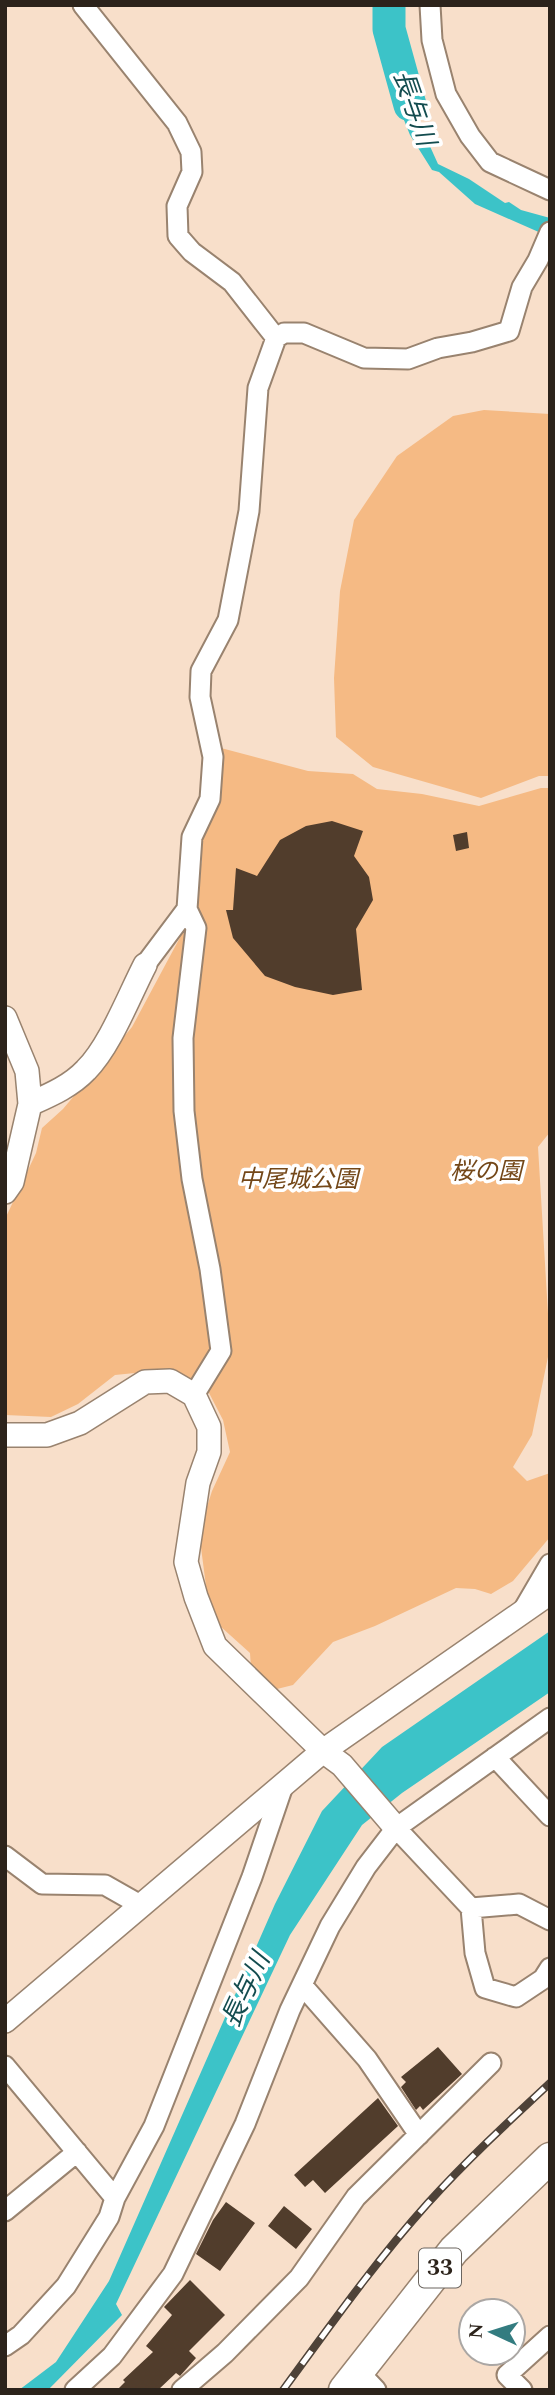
<svg xmlns="http://www.w3.org/2000/svg" width="555" height="2395" viewBox="0 0 555 2395" font-family="Spectral,'Noto Sans JP',serif">
  <style>
    .green { fill: #f5ba84 }
    .water { fill: #3cc3c8 }
    .lines { fill: none; stroke-linecap: round; stroke-linejoin: round }
    .river { stroke: #3cc3c8; stroke-width: 33 }
    .building { fill: #513d2c }
    .minor-casing { stroke: #99836f; stroke-width: 23 }
    .tertiary-casing { stroke: #99836f; stroke-width: 26 }
    .primary-casing { stroke: #99836f; stroke-width: 33 }
    .minor { stroke: #fff; stroke-width: 19 }
    .tertiary { stroke: #fff; stroke-width: 23 }
    .primary { stroke: #fff; stroke-width: 30 }
    .rail-casing { stroke: #4e4238; stroke-width: 8 }
    .rail { stroke: #fff; stroke-width: 5; stroke-dasharray: 16; stroke-linecap: butt }
    .labels { text-anchor: middle; dominant-baseline: central; stroke-width: 7; stroke-linejoin: round; paint-order: stroke }
    .shield { fill: #fff; stroke: #6b655f; stroke-width: 2 }
    .shield-label { font-size: 23px; font-weight: bold; fill: #2c231b }
    .park-label { font-size: 24px; font-style: italic; fill: #744819; stroke: #fff }
    .water-label { font-size: 26px; font-style: italic; fill: #134c4f; stroke: #fff }
  </style>
  <rect width="100%" height="100%" fill="#f8dfca"/>
  <!-- green -->
  <path class="green" d="M484,410l66,4v362h-11l-58,22 -108,-31 -37,-30 -2,-59 6,-87 14,-71 43,-64 56,-40z
    M221,748l87,23 45,3 24,15 45,5 57,12 62,-18h9v344l-12,15 12,200 -18,88 -19,32 14,14 23,-8v64l-37,44 -22,13 -16,-5 -19,-1 -81,38 -42,16 -40,43 -16,4 -26,-21 -1,-15 -40,-36 -11,-85 13,-41 18,-39 -7,-32 -15,-29 -23,-14 -30,-6 -40,4 -37,29 -27,13 -46,-2v-196l31,-66 6,-25 21,-19 69,-82 52,-97 18,-69 -7,-49z"/>
  <!-- water -->
  <path class="water" d="M398,52l21,70 19,42 31,15 36,24 4,-1 12,8 29,8v19l-75,-33 -36,-32 -7,-2 -22,-35 -12,-30z
    M550,1631v61l-148,101 -40,32 -72,110 -174,369 6,11 -74,75h-29l37,-28 53,-81 166,-377 47,-93 60,-64z"/>
  <g class="lines">
    <!-- river -->
    <path class="river" d="M389,5v24l21,76"/>
  </g>
  <!-- building -->
  <path class="building" d="M332,821l31,10 -9,25 15,21 4,23 -17,29 6,61 -29,5 -38,-8 -30,-11 -32,-38 -7,-28h7l3,-42 21,8 23,-36 26,-14z
    M467,832l2,16 -13,3 -3,-16z
    M438,2047l24,27 -39,36 -3,-4 -4,4 -15,-23 5,-5 -5,-5z
    M378,2098l20,28 -73,67 -12,-13 -8,7 -11,-12z
    M226,2202l29,21 -35,48 -24,-17 17,-34z
    M284,2206l28,23 -16,20 -28,-23z
    M190,2280l35,35 -36,36 7,7 -16,18 -4,-3 -18,17h-41l8,-8 -2,-2 30,-28 -7,-6 26,-31 -8,-8z"/>
  <g class="lines">
    <!-- minor casing -->
    <g class="minor-casing">
      <path id="minor" d="M83,5l94,118 14,29 1,20 -15,34 1,30 14,16 40,30 44,56
        M430,5l2,35 14,54 24,42 20,26 60,28
        M187,909l9,19 -13,110 1,73 8,68 18,90 11,82 -27,44
        M145,965l42,-56 5,-72 18,-38 3,-42 -13,-60 1,-26 27,-51 21,-109 9,-123 18,-50 8,-5h20l60,25 44,1 30,-11 34,-6 37,-11 13,-44 16,-27 12,-28
        M522,1612l28,-48
        M495,1757l55,59
        M396,1828l75,80 4,45 10,35 31,9 27,-18 7,-11
        M5,1856l37,28 63,1 37,21
        M471,1908l48,-4 31,16
        M302,1985l65,74 52,76
        M5,2066l110,132
        M5,2211l72,-59
        M5,2346l16,-11 45,-49 43,-69 6,-19 39,-72 98,-249 31,-91
        M358,2371l18,19
        M75,2390l37,-34 61,-82 72,-150 45,-114 40,-84 36,-59 30,-39 154,-110
        M182,2390l43,-37 74,-75 57,-81 135,-134
        M522,2390l-15,-15 43,-39"/>
    </g>
    <!-- tertiary casing -->
    <g class="tertiary-casing">
      <path id="tertiary" d="M5,1018l22,53 3,33
        M5,1192l7,-10 18,-78c20,-9 41,-18 56,-34 24,-24 43,-74 59,-105
        M5,1435h42l33,-12 65,-41 25,-1 24,14 15,32v25l-11,31 -12,79 10,35 19,49 108,105 19,14 54,63
        M5,2021l318,-270 227,-158"/>
    </g>
    <!-- primary casing -->
    <g class="primary-casing">
      <path id="primary" d="M344,2390l110,-140 96,-92"/>
    </g>
    <!-- minor -->
    <use href="#minor" class="minor"/>
    <!-- tertiary -->
    <use href="#tertiary" class="tertiary"/>
    <!-- primary -->
    <use href="#primary" class="primary"/>
    <!-- rail casing -->
    <g class="rail-casing">
      <path id="rail" d="M283,2390c47,-64 92,-128 145,-187 38,-42 80,-81 122,-120"/>
    </g>
    <!-- rail -->
    <use href="#rail" class="rail"/>
  </g>
  <g class="labels">
    <!-- shield labels -->
    <rect class="shield" x="419" y="2248.5" width="42" height="39" rx="5"/>
    <g class="shield-label">
      <text x="440" y="2268">33</text>
    </g>
    <!-- park labels -->
    <g class="park-label">
      <text x="486" y="1172">桜の園</text>
      <text x="298" y="1180">中尾城公園</text>
    </g>
    <!-- water labels -->
    <g class="water-label">
      <text transform="translate(414 108) rotate(71)">長与川</text>
      <text transform="translate(246 1990) rotate(-65)">長与川</text>
    </g>
  </g>
  <!-- border -->
  <rect width="555" height="2395" fill="none" stroke="#2c231b" stroke-width="14"/>
  <!-- north arrow -->
  <g transform="translate(492 2332) rotate(274)"><circle r="33" fill="#ffffff" stroke="#aba7a4" stroke-width="2"/>
  <path d="M0-5L12 26L0 18L-12 26Z" fill="#337c80"/>
  <text y="-10" font-size="19" font-weight="bold" text-anchor="middle" fill="#2c231b">N</text>
  </g>
</svg>
